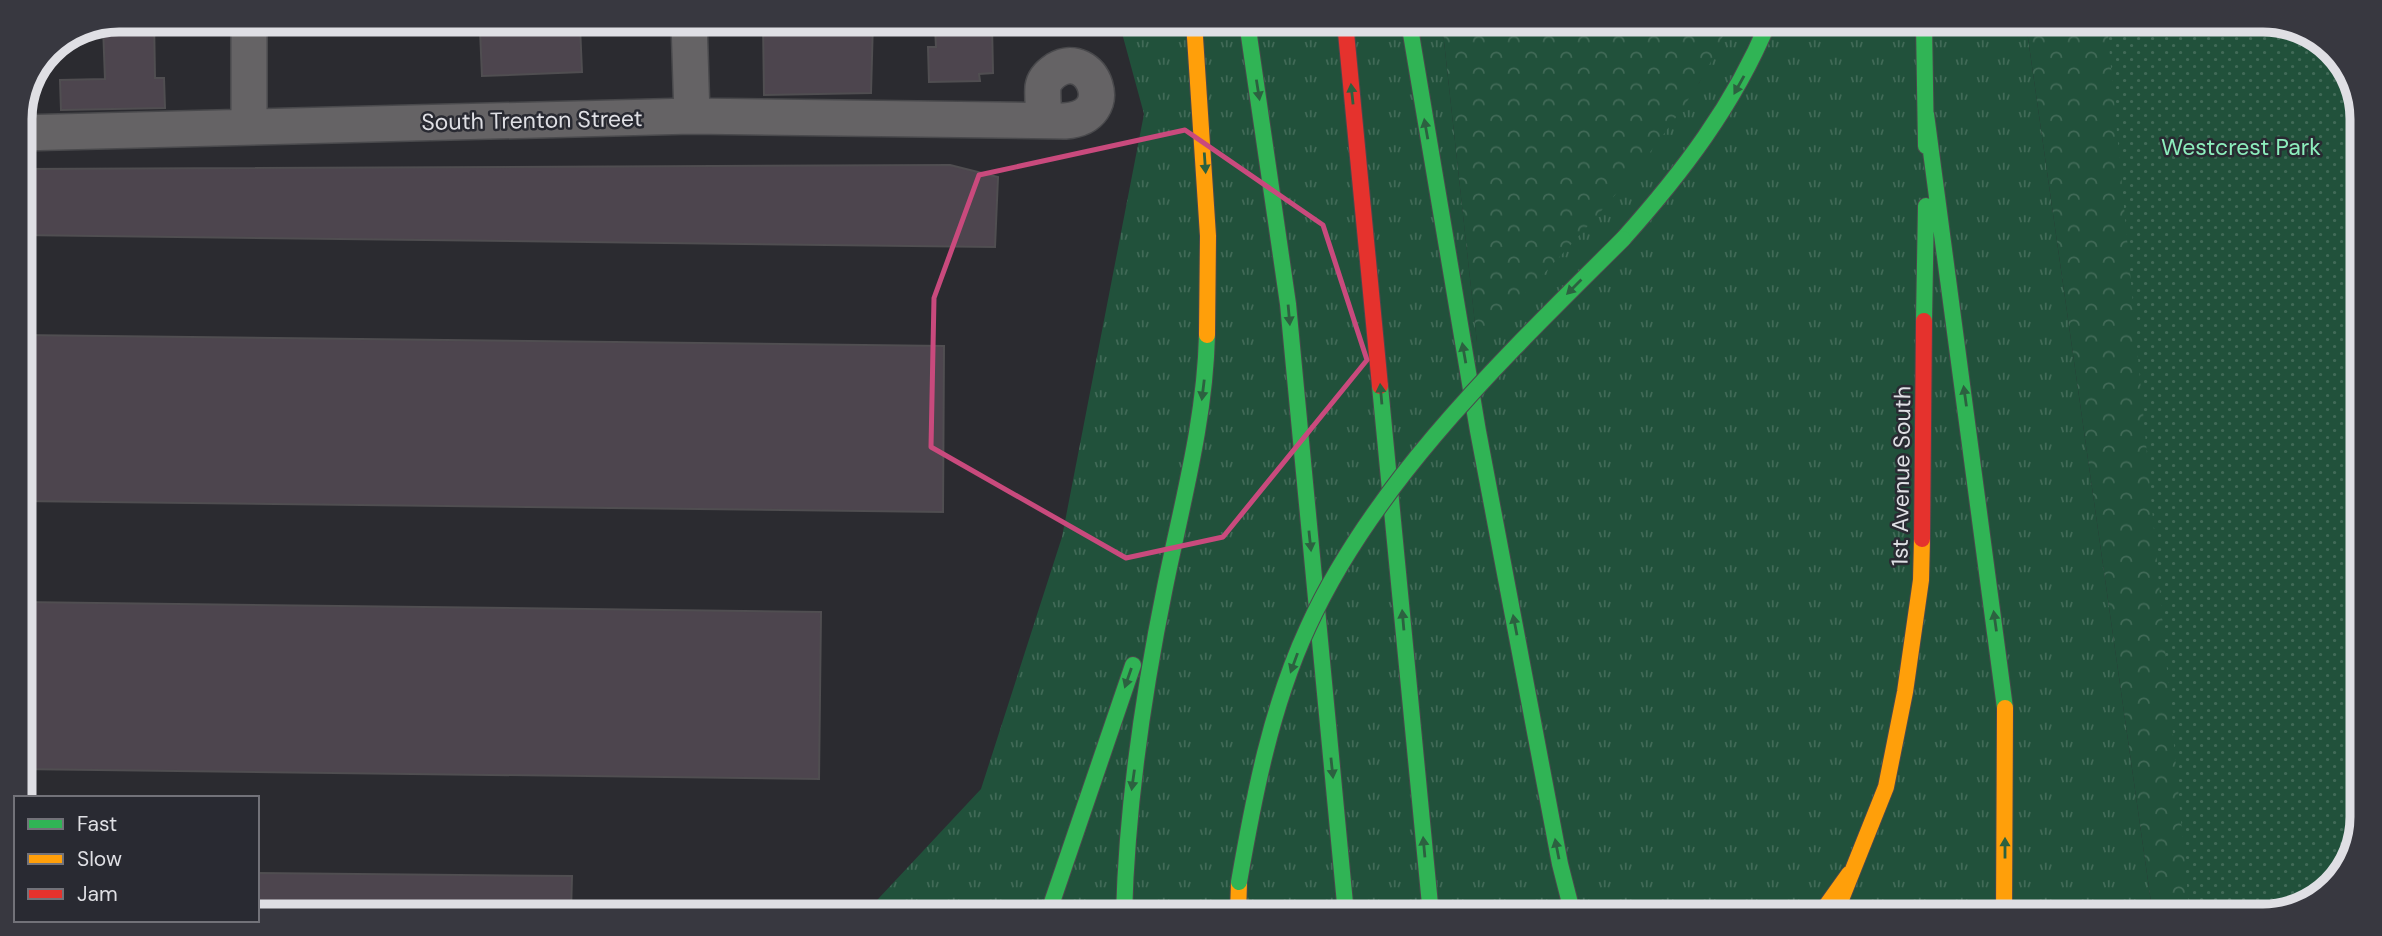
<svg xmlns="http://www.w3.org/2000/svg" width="2382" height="936" viewBox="0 0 2382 936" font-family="'DM Sans',sans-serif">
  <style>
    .grass { fill: url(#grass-tufts) }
    .forest { fill: url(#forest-crowns) }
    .park { fill: url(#park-dots) }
    .building { fill: #4d454e; stroke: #504e51; stroke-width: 2 }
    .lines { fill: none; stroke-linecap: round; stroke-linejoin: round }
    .street-casing { stroke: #49494c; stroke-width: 38 }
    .fast-casing { stroke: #49494c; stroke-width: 18 }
    .slow-casing { stroke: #49494c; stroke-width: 18 }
    .jam-casing { stroke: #49494c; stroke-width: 18 }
    .street { stroke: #656365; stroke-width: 35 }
    .fast { stroke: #30b455; stroke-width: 16 }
    .slow { stroke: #ff9f0a; stroke-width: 16 }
    .jam { stroke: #e5322d; stroke-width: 16 }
    .fast-bridge-casing { stroke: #49494c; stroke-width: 18; stroke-linecap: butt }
    .fast-bridge { stroke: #30b455; stroke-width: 16 }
    .oneway { fill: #2c6140 }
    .marked { fill: none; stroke: #c94a7d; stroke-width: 5; stroke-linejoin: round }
    .labels { text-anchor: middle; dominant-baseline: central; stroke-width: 5; stroke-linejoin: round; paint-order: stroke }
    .street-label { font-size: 23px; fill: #dfdfe4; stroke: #292a32 }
    .park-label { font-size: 23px; fill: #8deebd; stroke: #292a32 }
    .rim { fill: none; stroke: #dfdfe4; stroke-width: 9 }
  </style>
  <defs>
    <pattern id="grass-tufts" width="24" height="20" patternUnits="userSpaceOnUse" patternTransform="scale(1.75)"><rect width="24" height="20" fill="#21513b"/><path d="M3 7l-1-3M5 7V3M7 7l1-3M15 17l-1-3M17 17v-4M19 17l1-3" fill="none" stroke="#416a57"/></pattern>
    <pattern id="forest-crowns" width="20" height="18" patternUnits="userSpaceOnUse" patternTransform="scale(1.75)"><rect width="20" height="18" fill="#21513b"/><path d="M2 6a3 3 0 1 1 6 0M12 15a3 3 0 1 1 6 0" fill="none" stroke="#416a57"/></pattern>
    <pattern id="park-dots" width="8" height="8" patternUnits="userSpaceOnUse" patternTransform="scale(1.75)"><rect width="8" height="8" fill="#21513b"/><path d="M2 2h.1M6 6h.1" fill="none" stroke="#416a57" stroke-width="1.8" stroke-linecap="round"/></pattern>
  </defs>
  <rect width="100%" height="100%" fill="#2b2b30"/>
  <!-- grass -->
  <path class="grass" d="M1119,22l323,1 35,319 222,-259 30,-60 297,1 127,892 -1288,-3 116,-124 81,-252 82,-423z"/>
  <!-- forest -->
  <path class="forest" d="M1442,23h287c-10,21 -19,43 -31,62 -62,96 -142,176 -221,258z
    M2026,24l270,1 46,34 21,53 -6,738 -38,50 -55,17 -111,-1z"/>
  <!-- park -->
  <path class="park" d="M2107,24l189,1 46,34 21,53 -6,738 -38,50 -55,17h-74z"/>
  <!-- building -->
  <path class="building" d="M119,19h35l1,59h9l1,30 -104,2 -1,-30 45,-1 -2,-53z
    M873,21l-2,72 -107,2 -1,-73z
    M992,25l1,48 -14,1 1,7 -51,1 -1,-35h8l-1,-20z
    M580,26l2,46 -100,4 -2,-46z
    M950,165l48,12 -3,70 -976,-12v-66z
    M19,335l925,11 -1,166 -924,-11z
    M19,602l802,10 -2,167 -800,-10z
    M257,873l315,3 -1,37 -314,-1z"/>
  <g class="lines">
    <!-- street casing -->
    <g class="street-casing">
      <path id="street" d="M249,20v107
        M689,21l3,95
        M19,133l673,-17 373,5c56,-4 27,-73 -9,-51 -6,4 -12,10 -13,17 -1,11 1,23 1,33"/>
    </g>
    <!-- fast casing -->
    <g class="fast-casing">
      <path id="fast" d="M1247,22l41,282 58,610
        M1409,22l69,409 82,433 13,51
        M1924,24l2,122
        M1926,114l79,594
        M1623,239c59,-66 111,-134 145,-216
        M1924,321l2,-115
        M1380,386l51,529
        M1048,914l85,-249
        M1124,914c3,-111 19,-219 41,-327 17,-84 40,-166 42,-252"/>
    </g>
    <!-- slow casing -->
    <g class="slow-casing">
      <path id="slow" d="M1194,22l14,214 -1,99
        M1838,907l48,-120 19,-95 16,-112 1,-41
        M1238,914l1,-32
        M1819,916l30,-42
        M2004,916l1,-208"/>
    </g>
    <!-- jam casing -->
    <g class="jam-casing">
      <path id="jam" d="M1345,22l35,364
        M1922,539l2,-218"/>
    </g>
    <!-- street -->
    <use href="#street" class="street"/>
    <!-- fast -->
    <use href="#fast" class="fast"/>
    <!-- slow -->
    <use href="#slow" class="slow"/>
    <!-- jam -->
    <use href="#jam" class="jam"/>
    <!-- fast-bridge casing -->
    <g class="fast-bridge-casing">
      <path id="fast-bridge" d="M1239,882c15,-86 32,-175 69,-255 68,-149 201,-274 315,-388"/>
    </g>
    <!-- fast-bridge -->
    <use href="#fast-bridge" class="fast-bridge"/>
  </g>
  <!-- one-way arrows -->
  <defs><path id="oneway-solid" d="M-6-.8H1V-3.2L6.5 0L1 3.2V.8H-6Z" transform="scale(1.75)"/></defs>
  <g class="oneway">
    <use href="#oneway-solid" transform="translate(1739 85) rotate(119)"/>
    <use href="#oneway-solid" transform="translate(1258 90) rotate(81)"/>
    <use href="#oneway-solid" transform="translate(1352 94) rotate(-96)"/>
    <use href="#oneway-solid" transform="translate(1426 129) rotate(-100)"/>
    <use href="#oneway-solid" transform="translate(1205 163) rotate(86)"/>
    <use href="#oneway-solid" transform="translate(1574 287) rotate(135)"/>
    <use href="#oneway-solid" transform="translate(1289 315) rotate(85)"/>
    <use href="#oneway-solid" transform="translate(1464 353) rotate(-100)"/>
    <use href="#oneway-solid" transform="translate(1203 390) rotate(97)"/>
    <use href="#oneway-solid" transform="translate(1381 394) rotate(-95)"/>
    <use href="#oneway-solid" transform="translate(1965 396) rotate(-98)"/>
    <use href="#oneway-solid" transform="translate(1310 541) rotate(84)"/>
    <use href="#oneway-solid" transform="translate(1403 620) rotate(-95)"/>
    <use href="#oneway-solid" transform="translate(1995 621) rotate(-98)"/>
    <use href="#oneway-solid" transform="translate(1515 625) rotate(-101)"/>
    <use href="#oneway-solid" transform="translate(1294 663) rotate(110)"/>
    <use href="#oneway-solid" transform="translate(1128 678) rotate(109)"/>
    <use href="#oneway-solid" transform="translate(1332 768) rotate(84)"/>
    <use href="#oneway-solid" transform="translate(1133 780) rotate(98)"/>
    <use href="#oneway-solid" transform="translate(1424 847) rotate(-95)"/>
    <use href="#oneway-solid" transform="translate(2005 848) rotate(-90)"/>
    <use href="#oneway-solid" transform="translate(1557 849) rotate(-101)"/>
  </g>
  <!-- marked area -->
  <path class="marked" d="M1185,130l138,95 44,135 -144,177 -97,21 -195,-111 3,-149 45,-123z"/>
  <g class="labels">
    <!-- street labels -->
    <g class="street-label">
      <text transform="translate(532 120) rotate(-1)">South Trenton Street</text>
      <text transform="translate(1901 476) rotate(-89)">1st Avenue South</text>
    </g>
    <!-- park labels -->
    <g class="park-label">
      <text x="2241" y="147">Westcrest Park</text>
    </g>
  </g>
  <!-- crop -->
  <path d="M0 0H2382V936H0ZM119 32H2263A87 87 0 0 1 2350 119V817A87 87 0 0 1 2263 904H119A87 87 0 0 1 32 817V119A87 87 0 0 1 119 32Z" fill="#383840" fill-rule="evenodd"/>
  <path class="rim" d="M119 32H2263A87 87 0 0 1 2350 119V817A87 87 0 0 1 2263 904H119A87 87 0 0 1 32 817V119A87 87 0 0 1 119 32Z"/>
  <!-- legend -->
  <rect x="14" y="796" width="245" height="126" fill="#292a32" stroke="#727279" stroke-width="2"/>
  <rect x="28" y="819" width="35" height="10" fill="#30b455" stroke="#727279" stroke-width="2"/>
  <text x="77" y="831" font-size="21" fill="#dfdfe4">Fast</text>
  <rect x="28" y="854" width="35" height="10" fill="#ff9f0a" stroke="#727279" stroke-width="2"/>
  <text x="77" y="866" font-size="21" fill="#dfdfe4">Slow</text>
  <rect x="28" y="889" width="35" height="10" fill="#e5322d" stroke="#727279" stroke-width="2"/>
  <text x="77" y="901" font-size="21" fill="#dfdfe4">Jam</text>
</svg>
